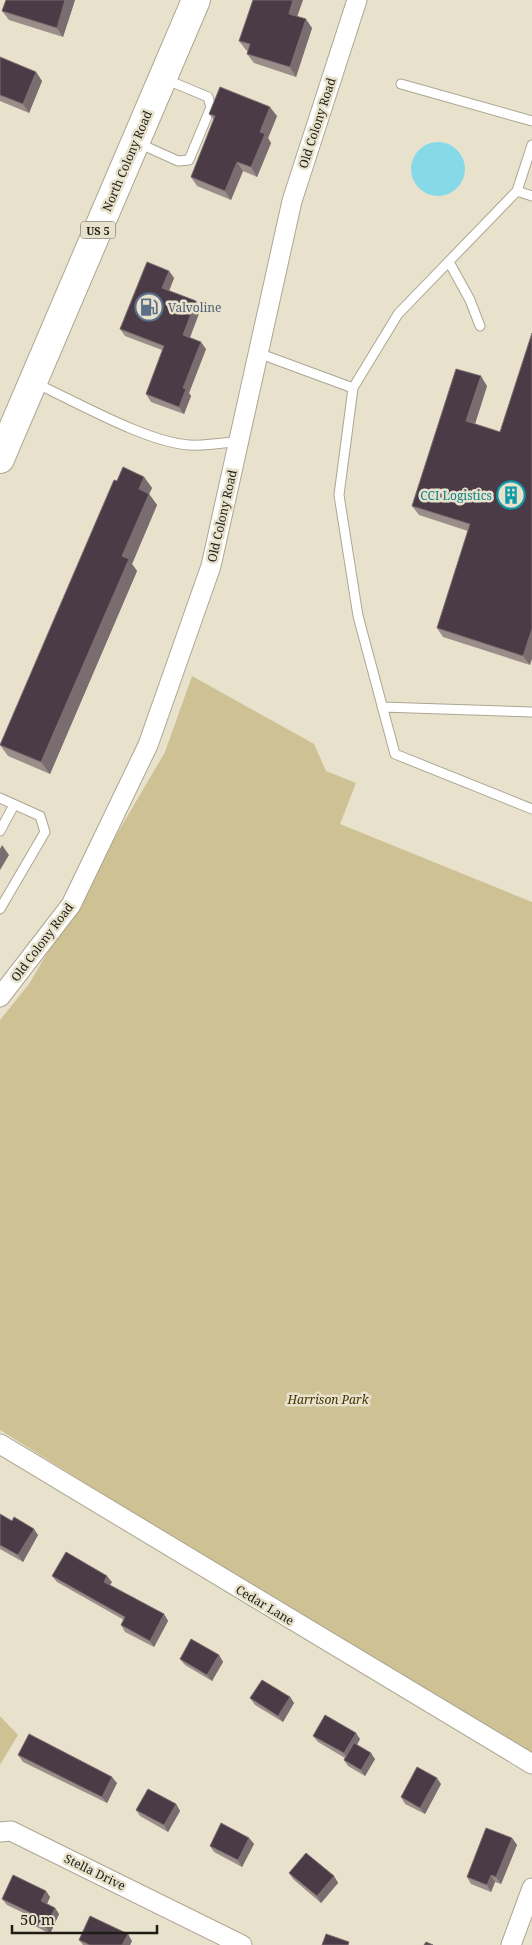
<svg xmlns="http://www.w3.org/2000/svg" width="532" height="1945" viewBox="0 0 532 1945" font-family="'Noto Serif',serif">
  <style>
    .green { fill: #cec194 }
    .water { fill: #86d9e7 }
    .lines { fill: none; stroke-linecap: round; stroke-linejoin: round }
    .service-casing { stroke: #aca692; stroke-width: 11 }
    .minor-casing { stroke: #aca692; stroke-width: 21 }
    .primary-casing { stroke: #aca692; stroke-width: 30 }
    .service { stroke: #fff; stroke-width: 9 }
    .minor { stroke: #fff; stroke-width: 19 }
    .primary { stroke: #fff; stroke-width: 28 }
    .wall { fill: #998e8a }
    .shaded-wall { fill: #796d6f }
    .building { fill: #4a3b47; stroke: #796d6f }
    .labels { text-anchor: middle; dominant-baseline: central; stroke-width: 5; stroke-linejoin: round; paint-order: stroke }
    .shield { fill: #e8e2cd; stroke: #5b574c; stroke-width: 1 }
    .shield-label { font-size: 11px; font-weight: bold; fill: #1e1c14 }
    .street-label { font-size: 12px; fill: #1e1c14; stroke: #e8e2cd }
    .service-label { font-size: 12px; fill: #4e5e75; stroke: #e8e2cd; text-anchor: start }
    .culture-label { font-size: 12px; fill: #0d838f; stroke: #e8e2cd; text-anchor: end }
    .park-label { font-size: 12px; font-style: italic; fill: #3f3200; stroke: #e8e2cd }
  </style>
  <rect width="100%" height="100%" fill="#e8e2cd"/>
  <!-- green -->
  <path class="green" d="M192,676l122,68 12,27 30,12 -16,41 192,78v861l-532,-333v-410l29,-36 136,-232z
    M0,1716l18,19 -18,30z"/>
  <!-- water -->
  <path class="water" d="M411 169a27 27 0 1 1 54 0a27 27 0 1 1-54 0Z"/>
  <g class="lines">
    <!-- service casing -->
    <g class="service-casing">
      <path id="service" d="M401,84l131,37
        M138,143l40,18 11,-1 22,-53 -3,-10 -43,-18
        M517,191l15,5
        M449,262l21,38 10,26
        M258,353l95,35 45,-74 119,-123 15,-46
        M35,383c42,19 111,59 154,62 17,1 34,-2 51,-4
        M353,388l-14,107 19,121 37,138 137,55
        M382,707l150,5
        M0,798l40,18 5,16 -45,77
        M0,831l14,-26"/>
    </g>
    <!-- minor casing -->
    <g class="minor-casing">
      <path id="minor" d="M0,997l71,-92 77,-160 63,-179 81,-365 65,-201
        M0,1444l532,320
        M0,1832l11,-1 231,114
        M511,1945l21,-57"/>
    </g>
    <!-- primary casing -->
    <g class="primary-casing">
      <path id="primary" d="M0,459l196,-459"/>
    </g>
    <!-- service -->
    <use href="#service" class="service"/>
    <!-- minor -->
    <use href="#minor" class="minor"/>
    <!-- primary -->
    <use href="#primary" class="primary"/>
  </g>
  <!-- wall -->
  <path class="wall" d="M75,0l-12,37 -54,-17 -7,-9z
    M297,16l15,12 -16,49 -42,-14 -7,-9 1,-3 -2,-1 -7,-9z
    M0,57l36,15 6,9 -13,32 -29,-12z
    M209,114l68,2 -9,22 3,5 -14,34 -14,-6 -12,29 -34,-14 -6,-9 23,-57z
    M169,271l5,7 -5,13 27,10 5,7 -11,30 16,11 -17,44 2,3 -7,18 -33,-12 -5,-8 16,-44 -37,-14 -5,-7z
    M487,386l-12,38 25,8 30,233 -87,-28 -6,-9 31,-97 -49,-16 -7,-9z
    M144,477l8,11 -3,6 8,11 -25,59 5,7 -87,203 -42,-18 -8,-11 117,-264z
    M0,1514l38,21 -15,27 -23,-13z
    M52,1576l60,6 -2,3 54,29 4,7 -14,26 -29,-15 -4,-7 3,-5 -67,-38z
    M219,1655l4,7 -11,19 -27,-16 -5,-6z
    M290,1697l4,6 -11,19 -28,-17 -5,-7z
    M313,1736l47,3 -3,6 18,14 -10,17 -17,-10 -4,-6 1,-2 -27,-16z
    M18,1755l99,28 -10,20 -84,-41z
    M441,1784l-16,30 -20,-10 -4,-7z
    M176,1804l4,7 -12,21 -28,-16 -4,-6z
    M249,1838l5,6 -12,23 -28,-15 -4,-6z
    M512,1838l5,7 -16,39 -6,-2 -4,10 -20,-8 -4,-7z
    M289,1873l45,3 4,7 -17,20 -28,-24z
    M46,1891l4,6 -3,7 8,4 4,6 -9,20 -15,-8 -5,-6 2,-3 -25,-12 -5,-6z
    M79,1940l53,1 -2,4h-47z"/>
  <!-- shaded-wall -->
  <path class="shaded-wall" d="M65,0h10l-12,37 -6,-9z
    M293,0h10l-8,23 -6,-9z
    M306,19l6,9 -16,49 -6,-10z
    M36,72l6,9 -13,32 -6,-9z
    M270,107l7,9 -9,22 3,5 -14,34 -6,-10 9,-35z
    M237,162l6,9 -12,29 -6,-9z
    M169,271l5,7 -7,18 -5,-8z
    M196,301l5,7 -13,34 -5,-7z
    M201,342l5,7 -17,44 2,3 -7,18 -5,-7 4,-19z
    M481,376l6,10 -14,44 -7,-9z
    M144,477l8,11 -3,6 8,11 -25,59 5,7 -87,203 -9,-12 81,-206 17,-67z
    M532,629v30l-2,6 -7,-9z
    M2,845l7,10 -9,15v-21z
    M34,1529l4,6 -15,27 -5,-7z
    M107,1576l5,6 -4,6 -4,-6z
    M164,1614l4,7 -14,26 -4,-6z
    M219,1655l4,7 -11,19 -5,-6z
    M290,1697l4,6 -11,19 -5,-6z
    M356,1733l4,6 -12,21 -4,-7z
    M371,1753l4,6 -10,17 -4,-6z
    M112,1777l5,6 -10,20 -5,-6z
    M437,1778l4,6 -16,30 -5,-6z
    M176,1804l4,7 -12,21 -4,-7z
    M249,1838l5,6 -12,23 -4,-7z
    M512,1838l5,7 -16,39 -5,-7z
    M491,1875l4,7 -4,10 -4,-7z
    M334,1876l4,7 -17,20 -4,-7z
    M46,1891l4,6 -5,11 -4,-7z
    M55,1908l4,6 -9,20 -4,-7z
    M128,1934l4,7 -2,4h-8z"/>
  <!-- building -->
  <path class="building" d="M6,0h59l-8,28 -55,-17z
    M253,0h40l-4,14 17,5 -16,48 -43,-13 3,-10 -11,-3z
    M0,57l36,15 -13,32 -23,-9z
    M220,87l50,20 -10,25 5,2 -14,33 -14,-5 -12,29 -34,-14 24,-61 -6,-2z
    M147,262l22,9 -7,17 34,13 -13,34 18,7 -18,46 3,1 -7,18 -33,-13 18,-48 -44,-17z
    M532,333v296l-9,27 -86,-28 33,-104 -58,-18 44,-137 25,7 -15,45 34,11z
    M123,467l21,10 -5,12 10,5 -27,62 7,3 -88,203 -41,-17 114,-265 3,1z
    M0,1514l12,7 2,-4 20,12 -16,26 -18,-10z
    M66,1552l41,24 -3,6 60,32 -14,27 -29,-16 4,-8 -73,-41z
    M191,1639l28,16 -12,20 -27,-16z
    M262,1680l28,17 -12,19 -28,-18z
    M325,1715l31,18 -12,20 -31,-17z
    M29,1734l83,43 -10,20 -84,-42z
    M354,1743l17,10 -10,17 -17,-10z
    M417,1767l20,11 -17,30 -19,-11z
    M148,1789l28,15 -12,21 -28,-15z
    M221,1823l28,15 -11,22 -28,-14z
    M486,1828l26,10 -16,39 -5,-2 -4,10 -20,-8z
    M306,1853l28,23 -17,20 -28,-23z
    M13,1875l33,16 -5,10 14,7 -9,19 -16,-7 3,-6 -31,-15z
    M90,1916l38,18 -6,11h-32l-11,-5z
    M326,1934l23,8 -1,3h-26z
    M426,1942l7,3h-9z"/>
  <!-- icons -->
  <defs>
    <g id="fuel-ring" transform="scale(1.4375)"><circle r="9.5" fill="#e8e2cd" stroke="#5c6f8a" stroke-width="1.5"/><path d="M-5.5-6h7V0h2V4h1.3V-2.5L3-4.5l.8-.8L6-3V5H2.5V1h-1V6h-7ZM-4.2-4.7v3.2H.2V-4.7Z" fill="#5c6f8a"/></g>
    <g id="building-ring" transform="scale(1.4375)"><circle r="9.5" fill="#e8e2cd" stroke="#0f9aa8" stroke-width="1.5"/><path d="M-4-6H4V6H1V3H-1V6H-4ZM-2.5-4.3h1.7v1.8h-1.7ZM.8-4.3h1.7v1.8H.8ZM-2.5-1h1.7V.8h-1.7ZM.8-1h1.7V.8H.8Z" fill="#0f9aa8"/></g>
  </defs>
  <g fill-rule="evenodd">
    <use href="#fuel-ring" x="149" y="307"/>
    <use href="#building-ring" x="511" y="495"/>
  </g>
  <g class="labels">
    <!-- shield labels -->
    <rect class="shield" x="80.5" y="221.5" width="35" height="17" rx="4"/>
    <g class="shield-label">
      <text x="98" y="230">US 5</text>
    </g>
    <!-- street labels -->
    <g class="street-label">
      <text transform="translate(317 123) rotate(-72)">Old Colony Road</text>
      <text transform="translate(127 161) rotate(-67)">North Colony Road</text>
      <text transform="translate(222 516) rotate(-77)">Old Colony Road</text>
      <text transform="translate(42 942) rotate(-53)">Old Colony Road</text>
      <text transform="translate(265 1605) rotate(31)">Cedar Lane</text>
      <text transform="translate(95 1872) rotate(26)">Stella Drive</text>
    </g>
    <!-- service labels -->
    <g class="service-label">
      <text x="168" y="307">Valvoline</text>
    </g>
    <!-- culture labels -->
    <g class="culture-label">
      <text x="492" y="495">CCI Logistics</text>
    </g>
    <!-- park labels -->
    <g class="park-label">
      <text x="328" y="1399">Harrison Park</text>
    </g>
  </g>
  <!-- scale -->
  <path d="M12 1925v8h145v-8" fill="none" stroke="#1e1c14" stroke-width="2.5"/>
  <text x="20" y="1925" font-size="15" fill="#1e1c14" stroke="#e8e2cd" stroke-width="4" paint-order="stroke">50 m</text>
</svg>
